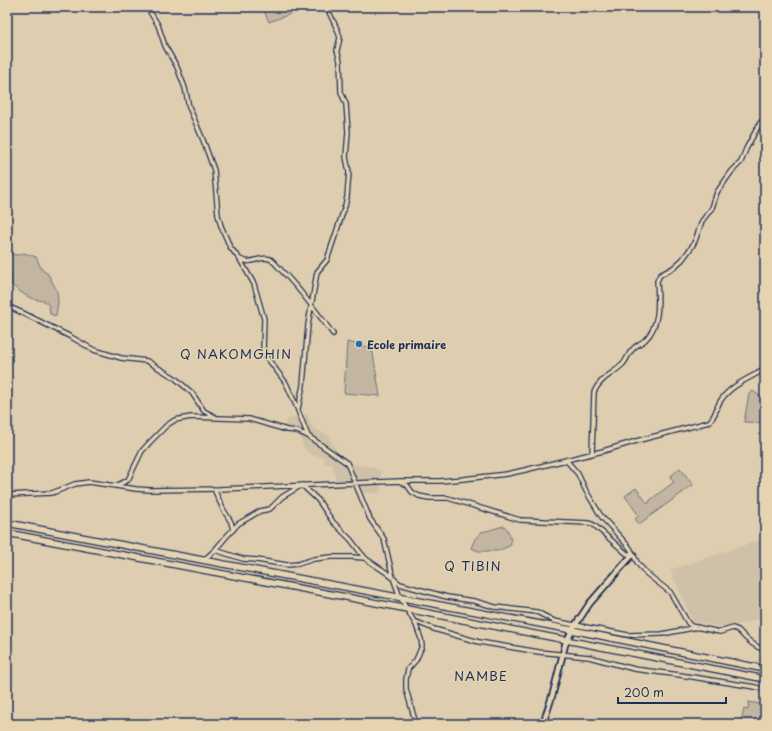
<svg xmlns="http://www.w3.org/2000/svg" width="772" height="731" viewBox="0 0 772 731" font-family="'Playpen Sans',sans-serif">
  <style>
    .built { fill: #cfc1a8 }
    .green { fill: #c2b6a2; stroke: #6e7280 }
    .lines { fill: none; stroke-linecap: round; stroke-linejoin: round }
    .minor-casing { stroke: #1b2f5e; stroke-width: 6 }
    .tertiary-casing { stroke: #1b2f5e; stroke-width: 8 }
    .trunk-casing { stroke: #1b2f5e; stroke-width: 8 }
    .minor { stroke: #e6d4b1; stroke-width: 3.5 }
    .tertiary { stroke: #e6d4b1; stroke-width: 4.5 }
    .trunk { stroke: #e6d4b1; stroke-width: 5.5 }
    .poi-dot { fill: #1f6fb2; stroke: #e6d4b1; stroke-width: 1.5 }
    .labels { text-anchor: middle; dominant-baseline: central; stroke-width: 3; stroke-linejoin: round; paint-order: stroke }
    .poi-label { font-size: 11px; font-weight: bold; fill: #1b2f5e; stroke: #e6d4b1; text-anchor: start }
    .quarter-label { font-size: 13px; letter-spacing: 1px; fill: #1b2f5e; stroke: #e6d4b1 }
  </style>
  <rect width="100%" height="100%" fill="#decdae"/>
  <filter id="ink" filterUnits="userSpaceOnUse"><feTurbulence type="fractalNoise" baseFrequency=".025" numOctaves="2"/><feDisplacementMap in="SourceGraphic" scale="8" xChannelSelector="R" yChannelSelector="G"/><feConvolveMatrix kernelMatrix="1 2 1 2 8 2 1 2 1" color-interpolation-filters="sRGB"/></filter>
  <g filter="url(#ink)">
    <!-- built -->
    <path class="built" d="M307,414l6,14 16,8 4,10 14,17 26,4 8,4v22h-21l-4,-10 -20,1 -3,-20 -9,-1 1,-5 -13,-3 -8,-7 -4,-11 -17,-8 5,-10z
      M765,538v79l-39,11 -33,-6 -23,-52z"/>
    <!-- green -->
    <path class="green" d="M262,7h47l-40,15z
      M24,253l12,4 6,13 6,4 9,17 1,11 -2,14 -6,-2 -1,-8 -4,-5c-14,-1 -23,-7 -33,-16l-2,-16 -3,-2v-13l11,1z
      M347,342l25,6 8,48 -36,-3z
      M753,391l8,6 4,-3v29l-21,-1 5,-28z
      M680,468l13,17 -54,39 -4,-5 4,-3 -14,-20 11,-8 12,16 2,-2 -1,-1 25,-19 -4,-5z
      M504,526c5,4 7,12 7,19l-13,6h-19l-8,-3 4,-9 6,-7c8,-1 14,-4 23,-6z
      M749,702l16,3v19h-25l4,-15 4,1z"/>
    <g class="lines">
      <!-- minor casing -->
      <g class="minor-casing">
        <path id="minor" d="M147,7l11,18 7,21 12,21 8,21 4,19 14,33 11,30 4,45 3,11 9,21 9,11 15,26 10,35 -1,32 2,4 21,28 9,20 13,33 39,27 23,56 14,20 9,39 7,19 16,28 5,14 1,7 -6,14 -8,9 -2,10v10l10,35
          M240,259c12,7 20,-4 30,0 4,2 7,7 11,11 19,19 36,42 52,64
          M7,306l16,7 48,24 23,13 27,8 26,3 28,17 17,15 12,18 11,6
          M298,409l5,-24 5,-60 9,-53 10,-12 18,-54 2,-9 2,-25 -3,-15 2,-25 -2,-28 -5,-12 -1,-31 -3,-11 3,-12 -2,-7 -9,-19v-5
          M592,454l2,-62c6,-14 19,-18 29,-28 4,-4 5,-11 10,-15 3,-4 9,-6 12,-9 16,-15 13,-40 12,-59l3,-6 13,-7 9,-8 9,-12 4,-7 7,-20 10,-13 5,-16 15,-21 9,-9 5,-13 14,-26 5,-5
          M566,460l12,14 8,17 15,25 29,32 8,16 9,10 23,18 18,31 3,3 29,6 13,-4 5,2c7,8 16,17 27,20
          M401,482l6,3 5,7 7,4 10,2h19l72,22 69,3 5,2 33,29h6
          M116,486l12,-6 14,-29 8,-9 17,-17 8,-5 16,-3 58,2 38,11 10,1 11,5
          M214,489l9,20 8,13 2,8
          M7,495l45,-2 23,-9 14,-2 47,7 14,1 69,-1 181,-8h40l23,-2 44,-5 18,-4 78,-19 37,-11 69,-18c7,-6 7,-15 12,-22 10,-15 29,-22 44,-31
          M215,550l11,-13 12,-13 22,-13 10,-2 12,-12 20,-12 16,15 15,22 18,18 9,12 6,7 21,14 13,11 7,2 40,11 27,4 21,6 42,5 17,9 74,14 34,-1 36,-7
          M204,560l11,-10 28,9 14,1 30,5 11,-1 16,-5 17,-2h20l14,1
          M414,621l20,8 45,13 60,10 50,5 45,12 46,6 75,12 10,3"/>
      </g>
      <!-- tertiary casing -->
      <g class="tertiary-casing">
        <path id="tertiary" d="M543,724l10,-31 12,-48 7,-15 18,-27 43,-49"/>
      </g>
      <!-- trunk casing -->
      <g class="trunk-casing">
        <path id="trunk" d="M7,523l565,107 193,39
          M7,533l339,64 419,82"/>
      </g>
      <!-- minor -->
      <use href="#minor" class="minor"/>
      <!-- tertiary -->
      <use href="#tertiary" class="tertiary"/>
      <!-- trunk -->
      <use href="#trunk" class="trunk"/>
    </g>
  </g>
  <!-- markers -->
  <circle class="poi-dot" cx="359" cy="344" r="4"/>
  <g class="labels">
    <!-- poi labels -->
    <g class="poi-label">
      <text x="367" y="344">Ecole primaire</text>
    </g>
    <!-- quarter labels -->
    <g class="quarter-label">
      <text x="236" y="353">Q NAKOMGHIN</text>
      <text x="473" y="565">Q TIBIN</text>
      <text x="481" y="675">NAMBE</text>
    </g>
  </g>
  <!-- margin -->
  <rect width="772" height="731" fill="none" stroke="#e6d4b1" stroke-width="24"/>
  <rect x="12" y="12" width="748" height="707" fill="none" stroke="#1b2f5e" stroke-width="1.5" filter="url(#ink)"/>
  <!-- scale -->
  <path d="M618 697v6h108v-6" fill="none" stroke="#1b2f5e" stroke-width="2"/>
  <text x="624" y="697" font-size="12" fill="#1b2f5e" stroke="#e6d4b1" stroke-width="3" paint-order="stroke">200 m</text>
</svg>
